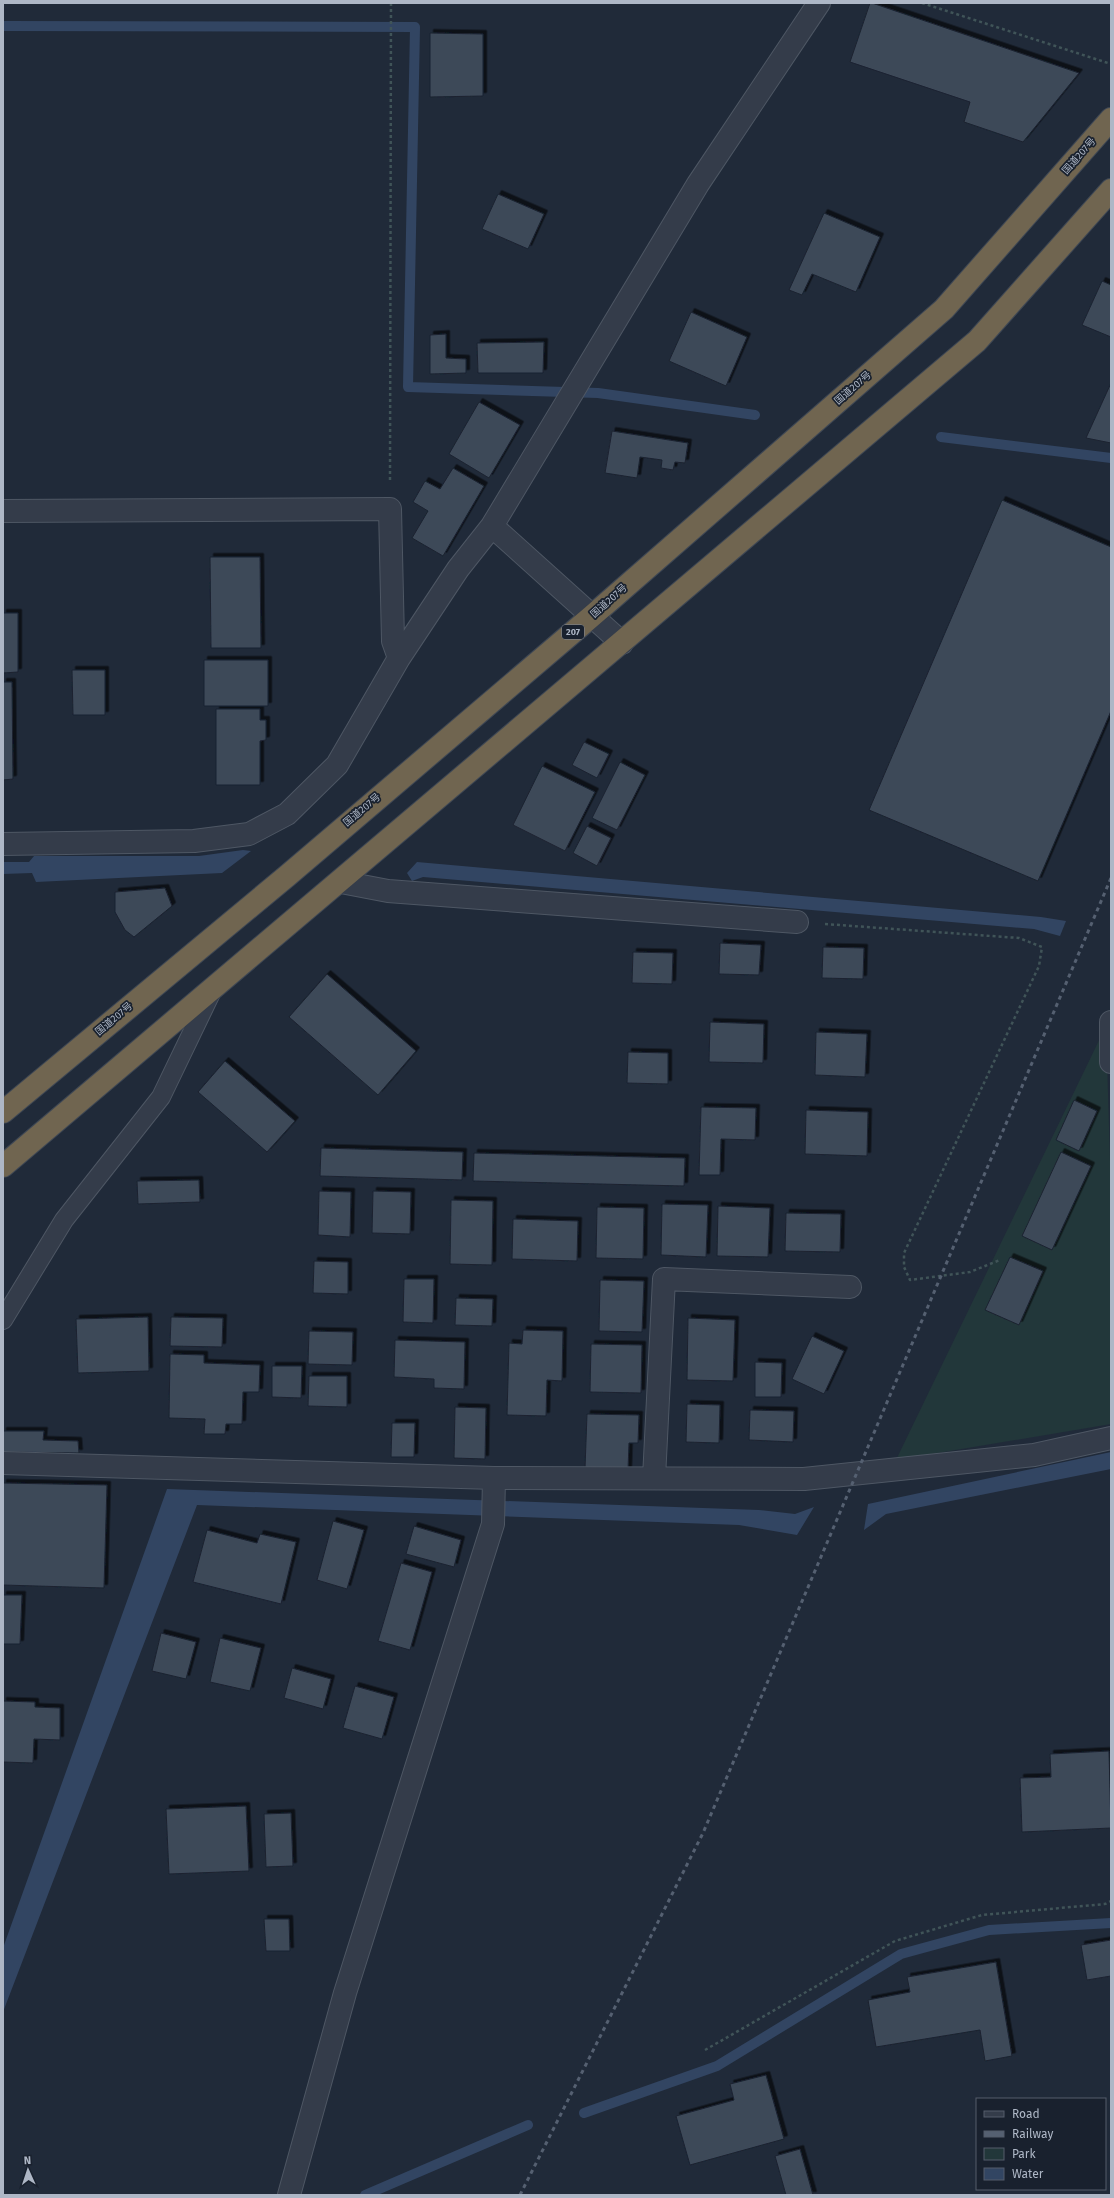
<svg xmlns="http://www.w3.org/2000/svg" width="1114" height="2198" viewBox="0 0 1114 2198" font-family="'Fira Sans','Noto Sans JP',sans-serif">
  <style>
    .green { fill: #22373a }
    .water { fill: #324562 }
    .lines { fill: none; stroke-linecap: round; stroke-linejoin: round }
    .stream { stroke: #324562; stroke-width: 10 }
    .building { fill: #3c4859; stroke: #1b2330; filter: url(#shadow) }
    .lane-casing { stroke: #4e5764; stroke-width: 20 }
    .street-casing { stroke: #4e5764; stroke-width: 24 }
    .highway-casing { stroke: #3e4754; stroke-width: 24 }
    .path { stroke: #405458; stroke-width: 2.5; stroke-dasharray: 3 3; stroke-linecap: butt }
    .lane { stroke: #343c4a; stroke-width: 18 }
    .street { stroke: #343c4a; stroke-width: 22 }
    .highway { stroke: #706550; stroke-width: 22 }
    .rail { stroke: #556071; stroke-width: 3; stroke-dasharray: 4 4; stroke-linecap: butt }
    .labels { text-anchor: middle; dominant-baseline: central; stroke-width: 3.5; stroke-linejoin: round; paint-order: stroke }
    .shield { fill: #19212e; stroke: #818a98; stroke-width: 1 }
    .shield-label { font-size: 9px; font-weight: bold; fill: #aeb7c6 }
    .street-label { font-size: 10px; fill: #aeb7c6; stroke: #19212e }
  </style>
  <defs>
    <filter id="shadow"><feDropShadow dx="3.5" dy="-3.5" stdDeviation="0" flood-color="#0009"/></filter>
  </defs>
  <rect width="100%" height="100%" fill="#202a39"/>
  <!-- green -->
  <path class="green" d="M1106,1026l5,169v229l-215,36z"/>
  <!-- water -->
  <path class="water" d="M243,850l8,1 -29,22 -186,9 -4,-9 -29,1v-12h26l5,-6h165z
    M417,862l624,55 25,4 -6,15 -26,-7 -611,-52 -11,4 -5,-8z
    M1111,1452v17l-225,45 -22,16 4,-26z
    M167,1489l592,21 36,4 19,-7 -17,28 -58,-10 -542,-20 -194,507v-64z"/>
  <g class="lines">
    <!-- stream -->
    <path class="stream" d="M3,26l412,1 -7,360 190,6 157,22
      M941,437l170,21
      M584,2113l133,-47 184,-112 88,-24 122,-7
      M365,2195l163,-70"/>
  </g>
  <!-- building -->
  <path class="building" d="M870,3h2l207,70 -56,69 -59,-20 6,-20 -120,-40z
    M430,33l53,1v62l-53,1z
    M498,194l46,20 -16,35 -46,-20z
    M824,213l56,24 -24,55 -44,-18 -10,21 -13,-5z
    M1102,281l9,4v52l-29,-12z
    M691,312l56,25 -21,49 -57,-25z
    M446,334v24l20,1v14l-36,1v-39z
    M544,342l-1,31h-65l-1,-30z
    M1111,383v60l-25,-5z
    M479,402l41,23 -31,53 -40,-24z
    M612,431l76,12 -3,20 -10,-1 -2,8 -12,-2 1,-8 -22,-3 -3,21 -32,-5z
    M453,468l31,18 -41,70 -31,-18 16,-27 -15,-9 12,-21 15,8z
    M1002,500l109,47v164l-73,170 -169,-71z
    M210,557h50l1,91h-50z
    M3,613h15v59l-15,1z
    M204,660h64v46h-64z
    M72,670h33v45h-32z
    M3,682h9l1,97 -10,1z
    M216,709h44v11h6v20l-6,1v44h-44z
    M584,742l25,12 -12,24 -25,-13z
    M620,762l25,13 -28,55 -25,-12z
    M542,766l53,26 -30,59 -52,-26z
    M587,826l24,12 -14,28 -24,-13z
    M165,888l7,18 -38,31 -9,-7 -10,-18v-20z
    M720,943l41,2 -2,30 -40,-1z
    M823,947l41,1 -1,31 -41,-1z
    M633,952l40,1 -1,31 -40,-1z
    M327,974l89,77 -38,44 -89,-78z
    M710,1022l54,2 -1,39 -54,-1z
    M816,1032l51,2 -2,43 -50,-2z
    M628,1052l40,1v31l-41,-1z
    M225,1061l70,60 -28,31 -69,-60z
    M1074,1100l23,11 -18,40 -23,-11z
    M701,1107l55,1 -1,32 -34,-1 -1,36h-21z
    M806,1110l62,2 -1,44 -62,-2z
    M321,1148l142,4 -1,28 -142,-4z
    M1061,1152l30,14 -39,84 -30,-14z
    M474,1153l211,5 -1,28 -211,-5z
    M199,1180l1,22 -62,2 -1,-23z
    M319,1191l32,1 -1,45 -32,-2z
    M373,1191l38,1 -1,42 -38,-1z
    M451,1200l42,1 -1,64 -42,-1z
    M662,1204l46,1 -2,52 -45,-2z
    M718,1206l52,2 -2,49 -51,-1z
    M597,1207l47,1 -1,51 -47,-1z
    M786,1213l55,1 -1,38 -55,-1z
    M513,1219l65,2 -1,40 -65,-2z
    M1010,1257l33,14 -24,54 -34,-15z
    M314,1261l34,1v32l-35,-1z
    M404,1279h30l-1,44 -30,-1z
    M600,1280l44,1 -2,51 -43,-1z
    M456,1298l37,1 -1,27 -37,-1z
    M148,1317l1,54 -71,2 -2,-54z
    M171,1317l52,1 -1,29 -52,-1z
    M688,1318l47,2 -2,61 -46,-1z
    M523,1330l40,1 -1,50 -15,-1 -1,36 -39,-1 2,-72 13,1z
    M309,1331l44,1 -1,33 -44,-1z
    M812,1336l32,15 -20,43 -32,-15z
    M395,1340l70,2 -1,47 -30,-1v-9l-40,-2z
    M591,1344l51,1 -1,48 -51,-1z
    M170,1354l34,1v8l56,2 -1,27h-16l-1,32h-16l-1,10h-21l1,-15 -36,-1z
    M755,1362l27,1 -1,34h-26z
    M272,1366h30l-1,32 -29,-1z
    M309,1376h38v31l-39,-1z
    M687,1404l33,1 -1,38 -33,-1z
    M455,1407l31,1 -1,51 -31,-1z
    M750,1410l44,1 -1,31 -44,-2z
    M587,1414l52,1 -1,28h-9l-1,27 -43,-2z
    M392,1423h23l-1,34h-23z
    M3,1431h41l-1,9 35,1 1,12 -76,-1z
    M3,1483l104,2 -3,103 -101,-3z
    M333,1521l31,9 -17,59 -30,-9z
    M414,1526l47,14 -7,27 -48,-13z
    M207,1530l50,13 3,-9 36,8 -15,62 -88,-22z
    M401,1563l31,9 -22,78 -32,-9z
    M3,1595h19l-2,49h-17z
    M161,1633l35,9 -10,37 -34,-8z
    M220,1638l41,10 -11,43 -40,-9z
    M292,1668l39,11 -8,30 -39,-11z
    M355,1686l39,11 -12,42 -39,-11z
    M3,1701l32,1v5l25,1v32l-26,-1 -1,24 -30,-1z
    M1109,1751l2,77 -89,4 -2,-54 31,-1 -1,-23z
    M246,1806l3,65 -80,3 -3,-65z
    M291,1813l2,53 -27,1 -2,-53z
    M264,1919h25l1,32h-24z
    M1111,1940v36l-24,4 -6,-35z
    M996,1962l16,94 -27,5 -5,-31 -104,17 -8,-47 42,-8 -3,-15z
    M766,2075l18,64 -94,26 -14,-49 58,-16 -4,-16z
    M800,2149l13,46h-27l-11,-39z"/>
  <g class="lines">
    <!-- lane casing -->
    <g class="lane-casing">
      <path id="lane" d="M3,1320l61,-100 97,-123 52,-108"/>
    </g>
    <!-- street casing -->
    <g class="street-casing">
      <path id="street" d="M3,511l387,-2 3,132 6,17
        M492,526l130,117
        M3,844l191,-3 55,-7 38,-20 50,-49 62,-107 59,-89 34,-43 206,-342 121,-181
        M341,882l47,9 409,31
        M1111,1022v40
        M3,1463l491,15 310,1 230,-24 77,-17
        M654,1478l10,-199 186,8
        M289,2195l56,-202 148,-469 1,-46"/>
    </g>
    <!-- highway casing -->
    <g class="highway-casing">
      <path id="highway" d="M3,1112l284,-236 305,-260 352,-307 167,-190
        M3,1166l974,-825 134,-151"/>
    </g>
    <!-- path -->
    <path class="path" d="M922,3l189,61
      M390,480l1,-477
      M825,924l194,14 23,9 -3,19 -135,287v14l6,13 60,-8 30,-12
      M705,2050l190,-109 87,-26 123,-11 6,-3"/>
    <!-- lane -->
    <use href="#lane" class="lane"/>
    <!-- street -->
    <use href="#street" class="street"/>
    <!-- highway -->
    <use href="#highway" class="highway"/>
    <!-- rail -->
    <path class="rail" d="M520,2195l183,-362 408,-955"/>
  </g>
  <g class="labels">
    <!-- shield labels -->
    <rect class="shield" x="562" y="625" width="22" height="14" rx="3"/>
    <g class="shield-label">
      <text x="573" y="632">207</text>
    </g>
    <!-- street labels -->
    <g class="street-label">
      <text transform="translate(1079 156) rotate(-49)">国道207号</text>
      <text transform="translate(853 388) rotate(-41)">国道207号</text>
      <text transform="translate(609 601) rotate(-42)">国道207号</text>
      <text transform="translate(362 810) rotate(-40)">国道207号</text>
      <text transform="translate(114 1019) rotate(-40)">国道207号</text>
    </g>
  </g>
  <!-- border -->
  <rect width="1114" height="2198" fill="none" stroke="#aeb7c6" stroke-width="8"/>
  <!-- legend -->
  <rect x="976" y="2098" width="130" height="92" fill="#19212e" stroke="#555d6b"/>
  <rect x="984" y="2111" width="20" height="6" fill="#343c4a" stroke="#555d6b"/>
  <text x="1012" y="2118" font-size="12" fill="#aeb7c6">Road</text>
  <rect x="984" y="2131" width="20" height="6" fill="#556071" stroke="#555d6b"/>
  <text x="1012" y="2138" font-size="12" fill="#aeb7c6">Railway</text>
  <rect x="984" y="2148" width="20" height="12" fill="#22373a" stroke="#555d6b"/>
  <text x="1012" y="2158" font-size="12" fill="#aeb7c6">Park</text>
  <rect x="984" y="2168" width="20" height="12" fill="#324562" stroke="#555d6b"/>
  <text x="1012" y="2178" font-size="12" fill="#aeb7c6">Water</text>
  <!-- north arrow -->
  <g transform="translate(28 2170) rotate(357)" stroke="#19212e" stroke-width="3" paint-order="stroke">
  <path d="M0-3L7 15L0 10L-7 15Z" fill="#aeb7c6"/>
  <text y="-6" font-size="11" font-weight="bold" text-anchor="middle" fill="#aeb7c6">N</text>
  </g>
</svg>
